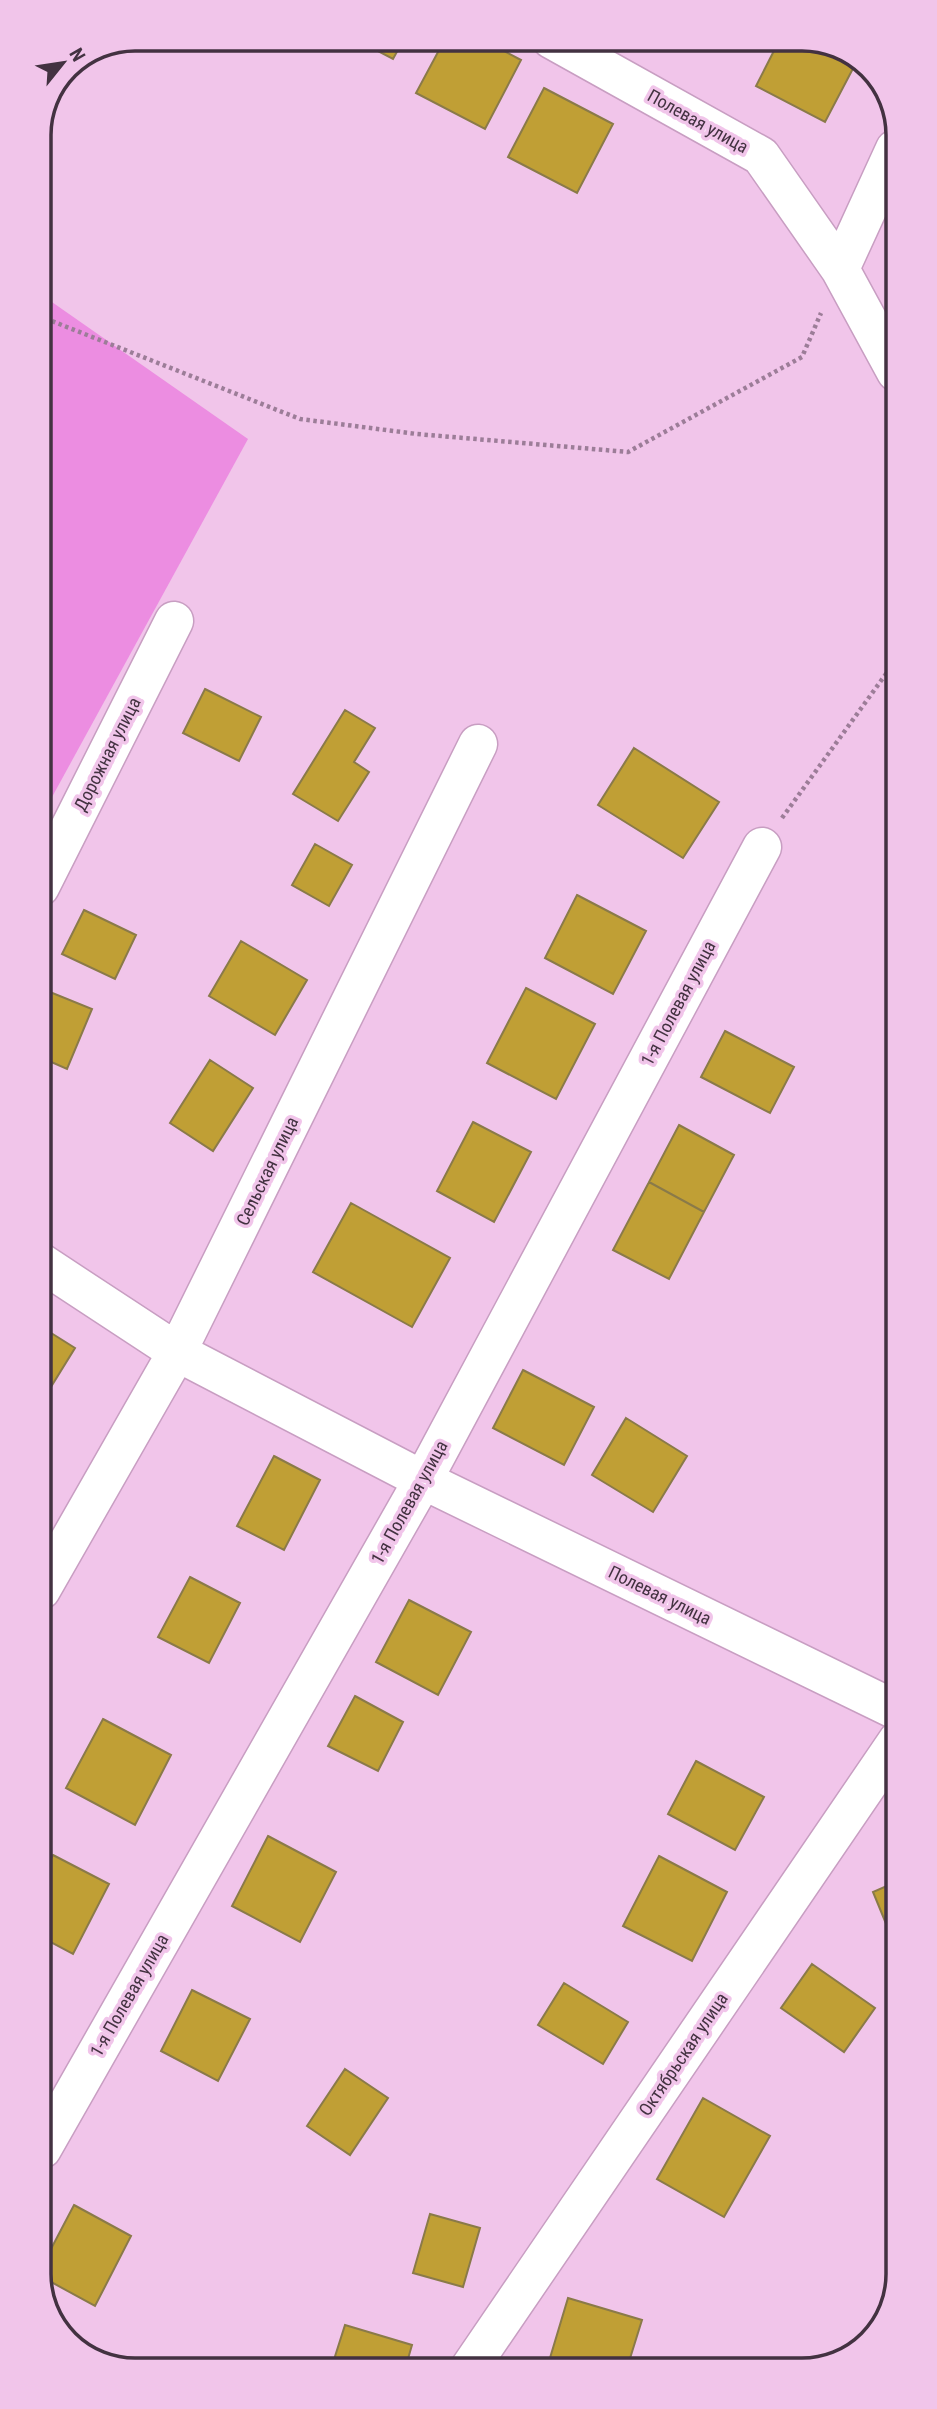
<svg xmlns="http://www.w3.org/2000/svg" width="937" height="2409" viewBox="0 0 937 2409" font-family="'Roboto Condensed',sans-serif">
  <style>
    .green { fill: #ec8de1 }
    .building { fill: #c09f35; stroke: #8a7a49; stroke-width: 2 }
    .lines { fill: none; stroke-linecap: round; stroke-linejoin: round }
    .minor-casing { stroke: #c89ec2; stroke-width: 41 }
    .path { stroke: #9c7d98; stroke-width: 4.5; stroke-dasharray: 3.5 3.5; stroke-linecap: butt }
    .minor { stroke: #fff; stroke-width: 38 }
    .labels { text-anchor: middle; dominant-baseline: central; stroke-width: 7; stroke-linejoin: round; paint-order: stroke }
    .street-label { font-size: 18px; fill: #433241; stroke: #f1c5ea }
    .rim { fill: none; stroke: #433241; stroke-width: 3.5 }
  </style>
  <rect width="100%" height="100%" fill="#f1c5ea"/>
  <!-- green -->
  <path class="green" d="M39,293l209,146 -208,380z"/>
  <!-- building -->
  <path class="building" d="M355,39h49l-11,20z
    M445,39h36l40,21 -36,69 -69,-36z
    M780,39h29l49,20 -33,63 -69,-36z
    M544,88l69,36 -36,69 -69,-36z
    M205,689l56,28 -22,44 -56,-28z
    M345,710l30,18 -21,34 15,10 -31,49 -45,-27z
    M634,748l85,54 -36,56 -85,-53z
    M315,844l37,21 -23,41 -37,-21z
    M577,895l69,36 -33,63 -68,-36z
    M84,910l52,25 -21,44 -53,-25z
    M241,941l66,39 -32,55 -66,-39z
    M40,988l52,21 -25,60 -27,-12z
    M526,988l69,36 -39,75 -69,-36z
    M725,1031l69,36 -24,46 -69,-36z
    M210,1060l43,28 -40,63 -43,-28z
    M473,1122l58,30 -37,70 -57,-31z
    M679,1125l55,30 -30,57 -55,-30z
    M649,1182l55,30 -35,67 -56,-29z
    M351,1203l99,55 -38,69 -99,-55z
    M40,1326l35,22 -34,55z
    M523,1370l71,37 -30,58 -71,-37z
    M626,1418l61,38 -34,56 -61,-37z
    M274,1456l46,24 -36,70 -47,-24z
    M190,1577l50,26 -31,60 -51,-26z
    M409,1600l62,32 -33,63 -62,-33z
    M355,1696l48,26 -25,49 -50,-25z
    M103,1719l68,36 -36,70 -69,-37z
    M696,1761l68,36 -29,53 -67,-36z
    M268,1836l68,36 -36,70 -68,-36z
    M53,1855l56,29 -36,70 -32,-17v-60z
    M659,1856l68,36 -35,69 -69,-35z
    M898,1881v60l-4,2 -21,-51z
    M812,1964l63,44 -31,44 -63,-44z
    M564,1983l64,39 -25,42 -65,-39z
    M192,1990l58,29 -32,62 -57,-30z
    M345,2069l43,29 -38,57 -43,-29z
    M703,2098l67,38 -46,81 -67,-38z
    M74,2205l57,31 -36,70 -53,-29v-11z
    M430,2214l50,14 -17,59 -50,-14z
    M568,2298l74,22 -15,48h-80z
    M345,2325l67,20 -7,24h-74z"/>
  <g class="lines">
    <!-- minor casing -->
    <g class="minor-casing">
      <path id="minor" d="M551,39l210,117 79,113 56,103
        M840,269l55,-120
        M40,887l134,-266
        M40,1262l137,90 246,128 475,231
        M41,1590l136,-238 301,-608
        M42,2149l381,-669 339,-633
        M469,2369l429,-629"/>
    </g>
    <!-- path -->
    <path class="path" d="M39,316l261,103 117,15 211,18 174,-95 19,-44
      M782,818l114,-158"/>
    <!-- minor -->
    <use href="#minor" class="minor"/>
  </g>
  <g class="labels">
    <!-- street labels -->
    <g class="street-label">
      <text transform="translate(698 121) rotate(29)">Полевая улица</text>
      <text transform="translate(107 754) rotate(-63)">Дорожная улица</text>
      <text transform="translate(678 1003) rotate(-62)">1-я Полевая улица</text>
      <text transform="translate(267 1171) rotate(-64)">Сельская улица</text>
      <text transform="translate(409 1502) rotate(-61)">1-я Полевая улица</text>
      <text transform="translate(660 1595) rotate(26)">Полевая улица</text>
      <text transform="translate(129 1995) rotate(-60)">1-я Полевая улица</text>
      <text transform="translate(683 2054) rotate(-56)">Октябрьская улица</text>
    </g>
  </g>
  <!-- crop -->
  <path d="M0 0H937V2409H0ZM135 51H802A84 84 0 0 1 886 135V2274A84 84 0 0 1 802 2358H135A84 84 0 0 1 51 2274V135A84 84 0 0 1 135 51Z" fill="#f1c5ea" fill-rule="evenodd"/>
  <path class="rim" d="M135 51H802A84 84 0 0 1 886 135V2274A84 84 0 0 1 802 2358H135A84 84 0 0 1 51 2274V135A84 84 0 0 1 135 51Z"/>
  <!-- north arrow -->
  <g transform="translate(63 63) rotate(60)" stroke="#f1c5ea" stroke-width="5" paint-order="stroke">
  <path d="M0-5L12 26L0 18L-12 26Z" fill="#433241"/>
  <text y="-10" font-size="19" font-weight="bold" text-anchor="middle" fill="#433241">N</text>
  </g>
</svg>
